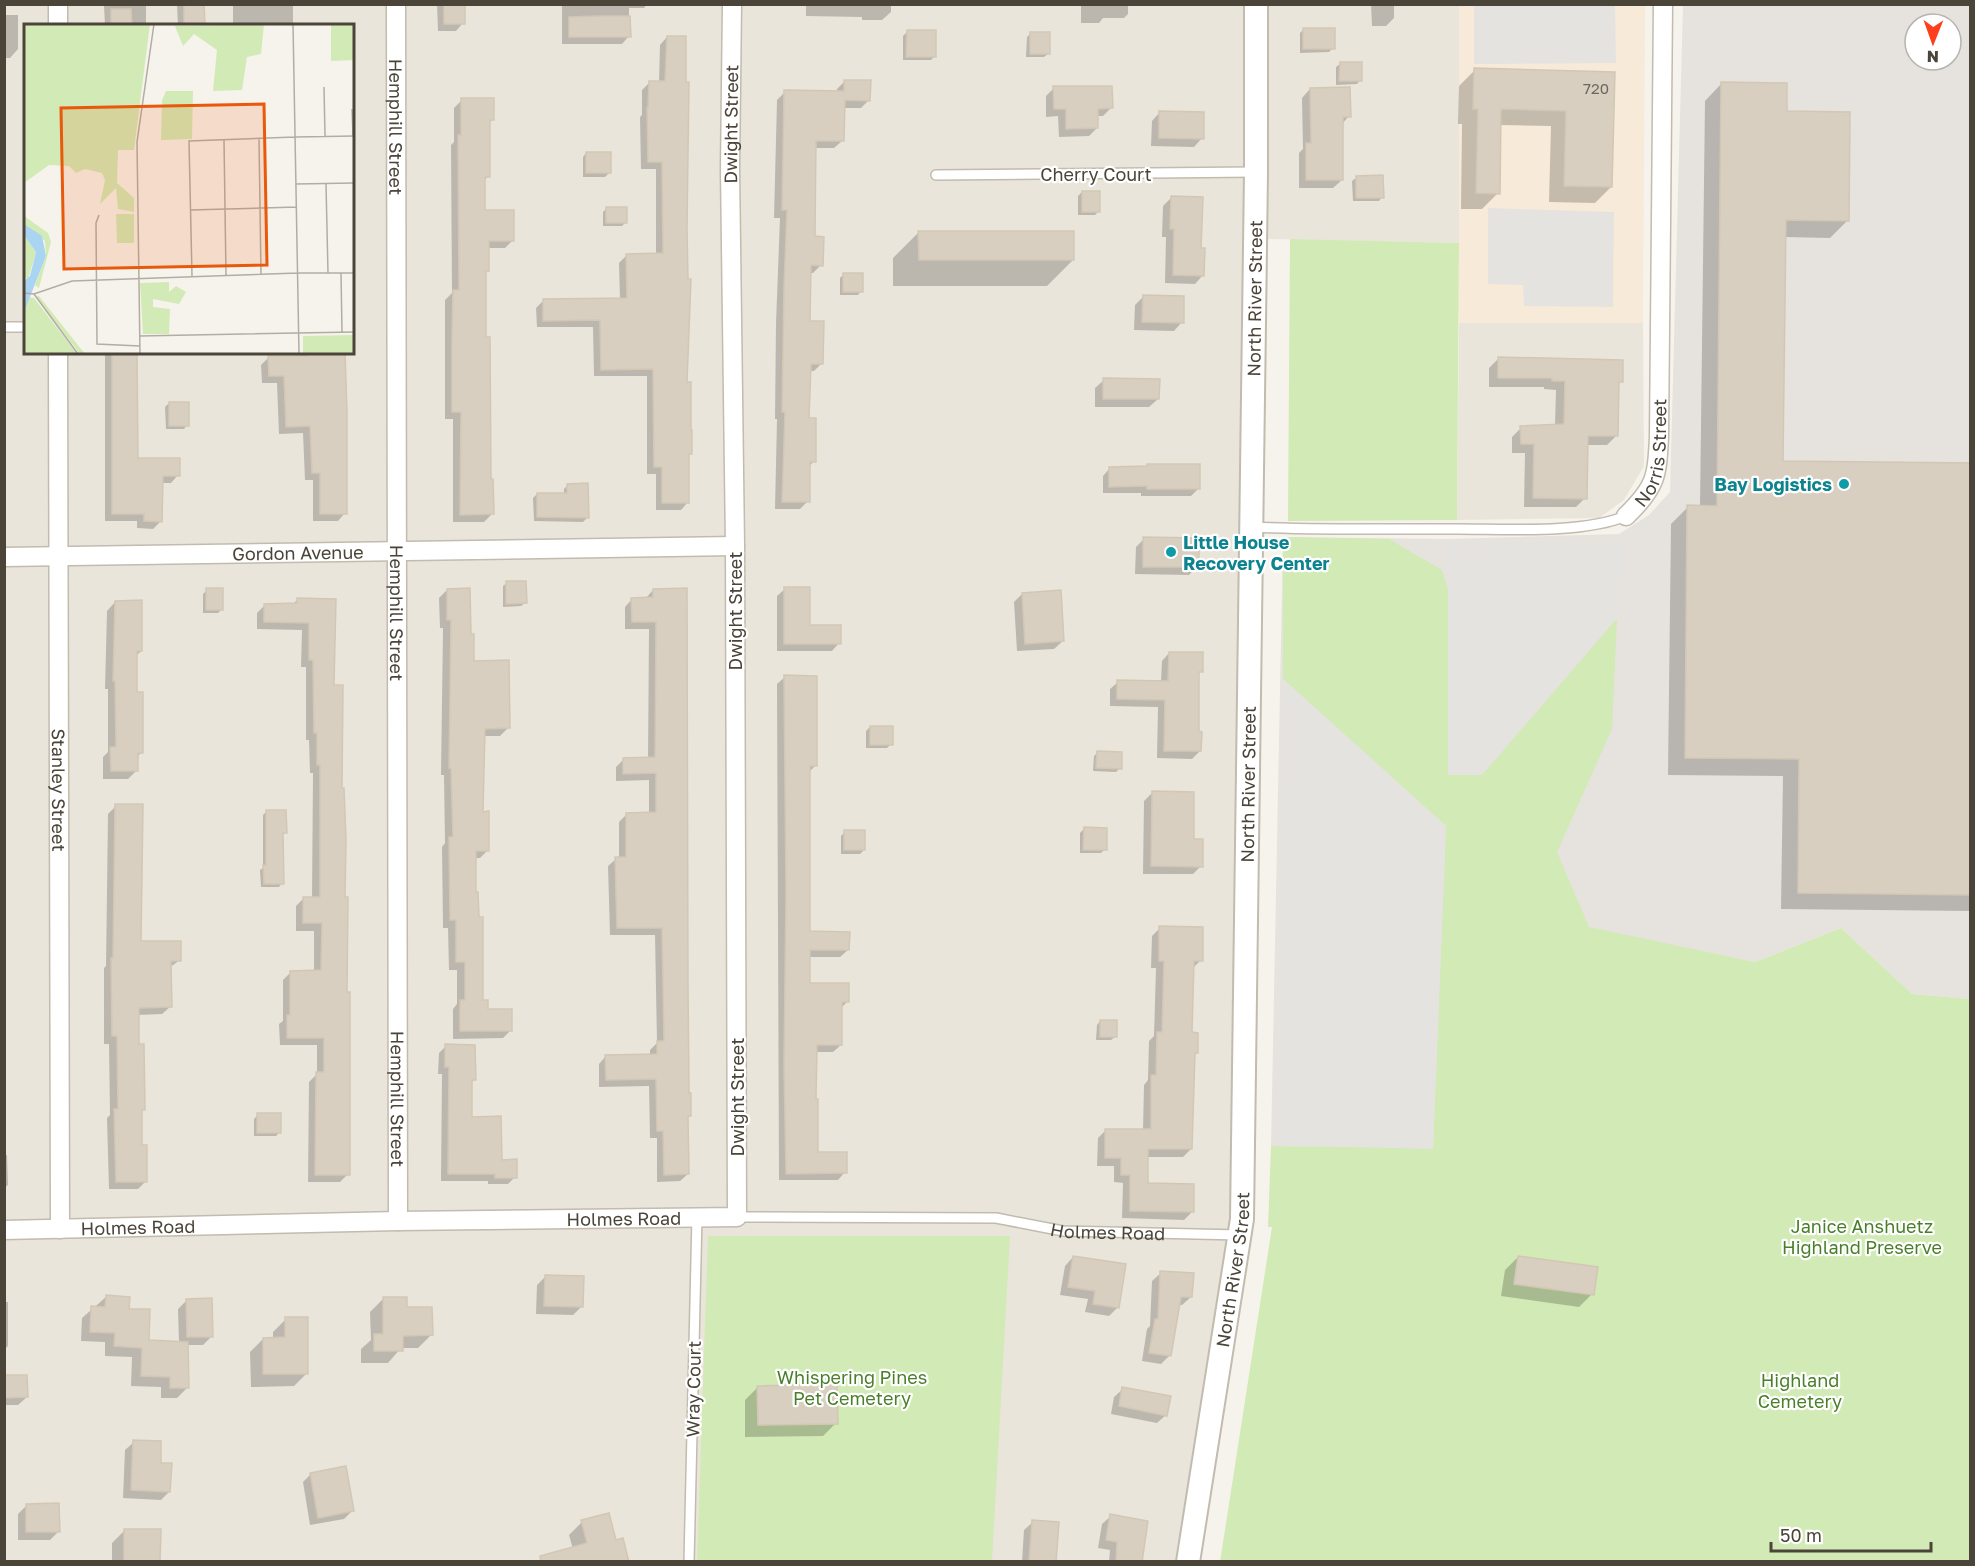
<svg xmlns="http://www.w3.org/2000/svg" width="1975" height="1566" viewBox="0 0 1975 1566" font-family="'Golos Text',sans-serif">
  <style>
    .residential { fill: #eae5da; fill-rule: evenodd }
    .commercial { fill: #f7ead8 }
    .industrial { fill: #e6e2dd; fill-rule: evenodd }
    .green { fill: #d2eab5 }
    .parking { fill: #e5e3e0 }
    .shadow { fill: #0003 }
    .building { fill: #d8cfc1; stroke: #d3c7b4; stroke-width: 1.5 }
    .lines { fill: none; stroke-linecap: round; stroke-linejoin: round }
    .service-casing { stroke: #c2bbae; stroke-width: 12 }
    .minor-casing { stroke: #c2bbae; stroke-width: 21 }
    .tertiary-casing { stroke: #c2bbae; stroke-width: 26 }
    .service { stroke: #fff; stroke-width: 9 }
    .minor { stroke: #fff; stroke-width: 18 }
    .tertiary { stroke: #fff; stroke-width: 22 }
    .culture-dot { fill: #0f9aa8; stroke: #fff; stroke-width: 2 }
    .labels { text-anchor: middle; dominant-baseline: central; stroke-width: 4.5; stroke-linejoin: round; paint-order: stroke }
    .number-label { font-size: 15px; fill: #6e675b }
    .street-label { font-size: 18px; fill: #4b4439; stroke: #fff }
    .culture-label { font-size: 18px; font-weight: bold; fill: #0d838f; stroke: #fff; text-anchor: end }
    .park-label { font-size: 18px; fill: #4a7f2a; stroke: #fff }
    .inset-road { fill: none; stroke: #b2ada4; stroke-width: 1.5 }
    .view { fill: #e8590c; fill-opacity: 0.15; stroke: #e8590c; stroke-width: 3 }
    .inset-edge { fill: none; stroke: #4b4439; stroke-width: 3 }
  </style>
  <rect width="100%" height="100%" fill="#f6f3ec"/>
  <!-- residential -->
  <path class="residential" d="M5,5h1250l-15,1230 -55,326 -1180,1zM26,26h326v326h-326z
    M1266,5h193v238l-194,-4z
    M1459,323h184l1,143 -20,34 -25,18 -142,2z"/>
  <!-- commercial -->
  <path class="commercial" d="M1459,5h186l-2,318h-184z"/>
  <!-- industrial -->
  <path class="industrial" d="M1683,5h287v994l-58,-5 -71,-66 -86,34 -166,-34 -156,221 -162,-3 12,-609 165,2 171,-5 30,-19 21,-23zM1915,24h36v36h-36z"/>
  <!-- green -->
  <path class="green" d="M1290,239l169,4 -2,277 -169,1z
    M1283,537l106,2 53,31 6,20v185l34,-1 135,-156 -5,111 -55,123 32,75 166,35 86,-34 71,66 58,5v562l-750,1 52,-335h-4l3,-81 162,2 13,-322 -163,-147z
    M708,1236h302l-18,325 -295,1z"/>
  <!-- parking -->
  <path class="parking" d="M1474,5h141l1,58 -142,1z
    M1488,208l126,4 -1,95 -89,-1 -1,-21 -35,-1z
    M1625,543l-8,75 -135,157h-34v-229z
    M1283,679l163,147 -13,323 -158,-4z"/>
  <!-- shadow -->
  <path class="shadow" d="M93,4h53v22h-41l-1,-21z
    M177,4h26v20l-2,2h-23z
    M233,4h60v22h-65l5,-1z
    M437,4h26v19l-7,8h-18z
    M562,4h85l-3,4h-15v28l-7,8h-60z
    M806,4h85v8l-9,8h-20v-3l-56,-1z
    M1081,4h47v10l-4,4h-21l-4,5h-18z
    M1371,4h23v14l-8,8h-14z
    M4,15h14v34l-8,9h-6z
    M1304,29l29,19 -4,4 -29,1v-20z
    M907,32l28,24 -4,4h-28v-24z
    M1030,34l18,20 -4,3h-18l1,-20z
    M667,37l23,416 -2,3v46l-7,8h-25v-36h-9v-98h-53l-1,-49h-56l-1,-19 8,-8h76l-1,-37 8,-8h29v-86h-15l-1,-52 2,-2v-25l7,-7h10l1,-38z
    M1340,64l20,16 -3,4 -21,1v-18z
    M1475,70l138,3 -2,114 -16,16 -46,-1 2,-76 -52,-1 -1,68 -16,16h-21l1,-85h-4l1,-38z
    M845,81l24,19 -8,8h-18l-1,33 -8,7h-19l-1,90 7,27 -8,8h-3l-1,50 13,40 -8,8h-5l-1,48 6,42 -6,7v33l-8,8h-25l2,-90h-2l1,-96 4,-105h-6l3,-118 8,-8 52,1v-4z
    M1722,83l64,29 61,109 -17,17 -46,-1 -2,225 188,2v447l-189,-2 2,-133 -115,-1 3,-251 17,-17h12l5,-406z
    M1054,88l57,20 -8,8h-6v12l-8,8 -30,1 -1,-21 -12,1v-21z
    M1310,89l39,27 -7,8v56l-9,8h-34v-35l4,-4 -1,-51z
    M462,100l30,20 -4,4 1,52 -6,5 1,31 29,28 -8,8h-17v22l-4,4 8,240 -8,8h-31v-103h-8v-119l7,-7 -1,-148 3,-3v-34z
    M1160,112l42,26 -8,9 -43,-1 1,-25z
    M586,153l23,20 -4,4h-22v-20z
    M1356,178l26,19 -3,4h-26l-1,-20z
    M1082,192l17,19 -4,4h-17v-19z
    M1171,198l28,51 4,26 -8,9 -30,-1 1,-46h-4l1,-31z
    M607,208l18,15 -3,3h-19v-14z
    M919,232l154,28 -26,26h-154v-28z
    M844,274l17,17 -3,4h-18v-17z
    M1143,297l39,25 -8,9 -40,-1 1,-25z
    M105,352h30l1,108 42,15 -7,8h-10v38l-8,8 -16,-1v-7h-32z
    M300,352h43l2,161 -7,8h-25v-41h-8l-2,-47 -24,1 -2,-51h-15l-1,-18 8,-8 31,1z
    M1499,358l122,23 -4,4 -1,51 -9,9h-21l-1,53 -9,9h-52l1,-54h-13v-16l9,-9 34,-2 1,-36 -12,-1v-2h-55v-19z
    M1104,380l54,19 -9,8h-54v-19z
    M169,403l18,22 -3,4h-18l-1,-22z
    M4,439l2,84 -2,1z
    M1110,468l88,21 -7,7h-50v-3h-38v-17z
    M568,485l19,33 -4,4 -49,-1 -1,-23 4,-4h27v-5z
    M1144,539l53,28 -8,8 -54,-1 1,-27z
    M507,583l18,20 -4,3 -18,1v-21z
    M785,589l23,38 31,16 -7,8h-55v-55z
    M207,590l15,19 -4,4h-15v-19z
    M447,590l22,45 4,27 35,66 -8,8h-17l-1,77 6,37 -8,8h-6l7,143 6,10 24,19 -8,8 -50,1v-30l4,-5v-34h-8l-1,-42h-5l-1,-81 3,-4 -1,-68h-3l2,-147h-3l-1,-30z
    M653,590h32l3,504 2,21 -3,4 1,55 -8,7 -23,1v-44h-7l-1,-52 -50,1v-23l7,-8 44,-1v-5l7,-7 -2,-108h-45l-2,-69 8,-7h3v-37l7,-7 23,-1v-34l-33,1v-14l7,-7 25,-1 1,-130h-24v-22l7,-8 14,-1z
    M1022,594l41,47 -9,8 -37,2 -3,-49z
    M297,600h37l-1,87 8,103 7,384 -8,8h-32l1,-100 8,-8v-29h-37l-1,-21 4,-3v-41l8,-8h23v-41h-18v-25l8,-8h8l1,-125h-3l-1,-33h-3v-73h-5l1,-37 -45,-1v-16l8,-8h27z
    M115,602l26,49 -5,5 -1,37 7,59 -6,6 1,12 -9,9h-25v-22l5,-5v-63h-3l2,-78z
    M4,650l2,73 -2,1z
    M1169,653l32,18 -3,4 -1,58 3,18 -8,8 -35,-1 1,-51 -48,-1v-17l8,-7h43l1,-21z
    M785,677l30,89 -7,7v160l40,17 -8,7h-32v27l39,18 -6,6v37l-8,7h-18l2,102 28,18 -7,8h-59l-2,-496z
    M870,727l21,17 -4,4h-21v-17z
    M1097,753l23,15 -4,4 -23,-1 1,-15z
    M1153,792l39,49 9,25 -8,8h-50l1,-73z
    M116,806l23,136 41,18 -11,8 1,39 -8,7 -25,1v31l7,63 -4,3 1,35 5,34 -8,8h-29l-2,-71 3,-3 -1,-71h-5v-76l2,-2 2,-152z
    M267,811l18,21 -3,3v48l-3,4h-18l-1,-17 3,-2v-53z
    M1084,829l21,20 -4,4h-21v-20z
    M845,832l19,18 -4,4h-19v-18z
    M1160,928l41,32 -8,8 -3,66 7,19 -4,3 -2,93 -8,8h-36l-1,27 46,28 -8,8 -62,-2 1,-35 -9,-1v-16h-17l1,-28 8,-8h37l1,-45 4,-5 1,-39 5,-5 2,-68h-5l1,-32z
    M4,995l2,35 -2,2z
    M1100,1021l15,16 -4,3h-15l1,-15z
    M446,1046l28,34 -3,3v35l29,43 15,16 -7,7h-20v-3h-47l1,-107h-4l1,-21z
    M258,1115l22,17 -4,4h-22v-17z
    M4,1155h3l1,30 -4,3z
    M1073,1257l45,50 -9,9 -24,-4 3,-13 -28,-4 5,-29z
    M1518,1257l74,37 -13,13 -78,-11 4,-26z
    M1161,1273l30,24 -9,8h-4l-8,50 -9,9 -19,-3 5,-32 3,-3 2,-45z
    M546,1276l36,30 -9,9 -37,-1 1,-29z
    M106,1297l22,13 19,32 32,1 -1,-34 9,-9 25,36 -9,9h-16v43l-10,10h-16v-11l-30,-1 1,-29 -27,-1v-14l-24,-1 1,-23z
    M383,1299l23,9 25,27 -13,13h-17l-13,15h-27v-14l10,-9 -1,-28z
    M4,1302h4v44l-4,4z
    M286,1319l21,54 -13,13 -43,1 -1,-35 13,-13h10v-7z
    M4,1377l23,20 -9,8h-14z
    M758,1387l78,36 -13,13 -78,1v-37z
    M1123,1389l43,26 -9,8 -46,-9 3,-17z
    M134,1442l25,22 10,28 -8,8 -38,-2 2,-48z
    M311,1474l41,37 -8,8 -34,6 -7,-43z
    M27,1505l31,27 -8,8h-32v-26z
    M1111,1516l30,46h-32l1,-12 -12,-2 4,-24z
    M582,1522l33,20 -42,7 -4,-14z
    M1033,1522l22,40h-33l2,-32z
    M125,1530l34,32h-47v-19z"/>
  <!-- building -->
  <path class="building" d="M184,4h20l1,20h-21z
    M444,4h21v20h-21z
    M111,9h20l1,17h-21z
    M599,16h31l1,21h-62v-20z
    M1303,28h32v21h-32z
    M907,30h29v27h-30z
    M1030,32h20v22h-20z
    M667,36h19v46h3l-2,147 1,50h3l-4,103h4v48h1v24h-3v49h-27v-36h-8l-1,-98 -52,1 -1,-50 -57,1v-22l84,-1 -1,-44 37,-1 -1,-91h-14l-1,-54h1l1,-27h16z
    M1340,62h22v19h-23z
    M1474,68l141,4 -3,115 -48,-1 2,-75 -65,-2 -1,85 -24,-1 2,-84h-5z
    M844,80h27l-1,21 -25,-1 -1,41h-28l-1,95 9,1 -1,29 -12,-1 -1,56h14l-1,43h-12l-2,54h7v44h-6v40h-28l3,-90h-3l2,-125 3,-77h-5l2,-120 60,1z
    M1721,82l66,1v28l63,1 -1,109 -63,-1 -3,241 188,2v432l-173,-2 1,-134 -114,-1 2,-253 30,1z
    M1053,86h59l1,22 -15,1v19l-32,1v-20h-12z
    M1350,87l1,30h-8v63h-37v-37h5l-1,-55z
    M461,98h33v22h-4v57h-5v33h29v31h-25v30h-3v66h4l1,142h2l1,35 -34,1 1,-103h-9v-75l1,-47h6l-1,-155h3z
    M1159,111l45,1v27l-45,-1z
    M586,152h25v21h-25z
    M1383,175l1,23h-28v-22z
    M1082,191h18v21h-18z
    M1171,196l32,1 -2,51h4l-1,28 -31,-1 1,-46h-4z
    M606,207h21v16h-21z
    M918,231h156v29h-155z
    M843,273h20v19h-20z
    M1143,295l41,1v27l-42,-1z
    M112,352h25l1,106h42v18h-17l-1,46 -18,-1v-7h-32z
    M308,352h37l2,60v102h-27v-41h-8l-2,-47 -24,1 -2,-51h-15l-1,-20h40z
    M1498,357l125,3v22h-4l-1,54h-30l-1,63 -54,-1 1,-54h-13l-1,-18 44,-2 1,-43h-13v-3h-54z
    M1103,378l57,1 -1,20h-56z
    M169,402h20v24h-20z
    M1147,464h53v25h-53v-3l-38,1v-20l38,-1z
    M588,483l1,35 -52,-1v-24h30v-9z
    M1143,537l56,1v29h-56z
    M506,581h20l1,22 -21,1z
    M784,587h26v38h31v19h-57z
    M206,588h17v22h-17z
    M470,588l1,46h3v27l35,-1 1,68 -25,1 -2,83 6,-1v40h-13v41h2l1,25h4v83h5v9h24v22h-52v-31h5v-38h-9v-42h-6l-1,-83h4l-2,-69h-2l2,-148h-4v-31z
    M687,588l1,396 1,109h2v23h-3l1,58 -25,1 -1,-44h-6l-1,-52 -50,1 -1,-25 52,-1v-13h7l-2,-113h-45l-2,-71h11v-44l30,-1v-39l-33,1v-16l32,-1 1,-135h-24l-1,-24 22,-1v-8z
    M1061,590l3,51 -39,3 -3,-51z
    M297,598l39,1 -2,86h9l-1,103h2l2,52 -1,57h3l-1,95h3v183h-35l1,-103h8v-34h-37v-23h3v-44l31,-1 1,-47h-19v-26h17v-132h-3v-32h-3l-1,-73h-4v-37l-45,-1v-18l33,-1z
    M142,600v51h-5v41h6v61h-5v18h-27l-1,-24h6l-1,-66h-2l2,-80z
    M1169,652h34v20h-4v59l3,1 -1,19h-37l1,-51 -48,-1v-19l51,1z
    M784,675l33,1v90h-7v165l40,1 -1,18h-39v33h39v19h-7v43h-25l-1,54h2v53h29v21l-61,1 -2,-109 2,-171z
    M870,726h23v19h-23z
    M1097,751l25,1v17l-26,-1z
    M1152,791l42,1v47h9v28l-52,-1z
    M115,804h28l-2,137h40v20h-10l1,46 -33,1v36h5l1,66h-3v35h5v37h-31l-2,-73h4l-1,-73h-5l-1,-78h2z
    M266,810h20l1,23h-4l1,51h-20l-1,-19h3z
    M1084,827l23,1v22h-24z
    M844,830h21v20h-21z
    M1159,926l44,1v34h-9l-2,71 6,1v20h-3l-3,96h-44v34l46,1v28l-64,-1v-36h-9v-17h-16v-29h46v-54h5l1,-43h5l2,-71h-5z
    M1100,1020h17v17h-17z
    M445,1044l30,1 1,35h-4v37l29,-1 1,44 15,-1v19h-22v-4h-47l1,-107h-4z
    M257,1113h24v20h-24z
    M1073,1256l53,8 -7,44 -26,-4 2,-13 -27,-4z
    M1518,1256l80,11 -4,28 -80,-11z
    M1160,1271l34,2 -2,24h-11l-10,59 -22,-3 6,-34h3z
    M545,1275l39,1 -1,31 -39,-1z
    M106,1295l24,2 -1,12h21l-1,31 39,2 1,46h-19v-11l-29,-1 1,-28 -28,-2 1,-13 -25,-1 1,-26 14,1z
    M383,1297h24v10h25l1,28 -30,1v15h-29v-17h9z
    M212,1298l1,39h-26l-1,-38z
    M285,1317h23v57h-45v-36l22,-1z
    M4,1375h23l1,22 -24,1z
    M837,1384l1,40 -80,1 -1,-39z
    M1122,1387l49,9 -4,20 -48,-10z
    M133,1440l28,1v22h11l-2,29 -39,-2z
    M346,1466l8,45 -36,7 -8,-45z
    M59,1503l1,29h-34v-28z
    M609,1513l7,27 7,-2 6,24h-88l-1,-6 47,-13 -6,-23z
    M1110,1514l38,7 -6,41h-26l1,-20 -11,-2z
    M1032,1520l27,2 -3,40h-27z
    M124,1529h37l-1,33h-36z"/>
  <g class="lines">
    <!-- service casing -->
    <g class="service-casing">
      <g id="service">
        <path d="M936,175l320,-3"/>
        <path d="M4,327h22"/>
        <path d="M1252,527c69,3 138,2 206,2 49,0 124,5 168,-13"/>
        <path id="s1" d="M737,1217l259,1 67,13 177,4"/>
        <path d="M689,1562l8,-346"/>
      </g>
    </g>
    <!-- minor casing -->
    <g class="minor-casing">
      <g id="minor">
        <path id="s2" d="M396,4l2,1217"/>
        <path d="M58,26v-22"/>
        <path id="s3" d="M58,352l2,877"/>
        <path id="s4" d="M1626,516c30,-29 31,-39 33,-79l4,-433"/>
        <path id="s5" d="M4,557l731,-11"/>
        <path id="s6" d="M4,1230l394,-9 339,-4 -2,-671 -5,-377 2,-165"/>
      </g>
    </g>
    <!-- tertiary casing -->
    <g class="tertiary-casing">
      <g id="tertiary">
        <path id="s7" d="M1188,1562l54,-343 14,-1047v-168"/>
      </g>
    </g>
    <!-- service -->
    <use href="#service" class="service"/>
    <!-- minor -->
    <use href="#minor" class="minor"/>
    <!-- tertiary -->
    <use href="#tertiary" class="tertiary"/>
  </g>
  <!-- markers -->
  <g class="culture-dot">
    <circle cx="1844" cy="484" r="6"/>
    <circle cx="1171" cy="552" r="6"/>
  </g>
  <g class="labels">
    <!-- number labels -->
    <g class="number-label">
      <text x="1596" y="88">720</text>
    </g>
    <!-- street labels -->
    <g class="street-label">
      <text stroke="none"><textPath href="#s6" startOffset="1826">Dwight Street</textPath></text>
      <text stroke="none"><textPath href="#s2" startOffset="123">Hemphill Street</textPath></text>
      <text x="1096" y="174">Cherry Court</text>
      <text stroke="none"><textPath href="#s7" startOffset="1268">North River Street</textPath></text>
      <text stroke="none"><textPath href="#s4" startOffset="72">Norris Street</textPath></text>
      <text stroke="none"><textPath href="#s5" startOffset="294">Gordon Avenue</textPath></text>
      <text transform="translate(735 611) rotate(-90)">Dwight Street</text>
      <text stroke="none"><textPath href="#s2" startOffset="609">Hemphill Street</textPath></text>
      <text stroke="none"><textPath href="#s7" startOffset="782">North River Street</textPath></text>
      <text stroke="none"><textPath href="#s3" startOffset="438">Stanley Street</textPath></text>
      <text transform="translate(737 1097) rotate(-90)">Dwight Street</text>
      <text stroke="none"><textPath href="#s2" startOffset="1095">Hemphill Street</textPath></text>
      <text stroke="none"><textPath href="#s6" startOffset="620">Holmes Road</textPath></text>
      <text stroke="none"><textPath href="#s6" startOffset="134">Holmes Road</textPath></text>
      <text stroke="none"><textPath href="#s1" startOffset="372">Holmes Road</textPath></text>
      <text stroke="none"><textPath href="#s7" startOffset="296">North River Street</textPath></text>
      <text transform="translate(693 1389) rotate(-89)">Wray Court</text>
    </g>
    <!-- culture labels -->
    <g class="culture-label">
      <text x="1832" y="484">Bay Logistics</text>
      <text x="1183" y="542" text-anchor="start">Little House<tspan x="1183" dy="21">Recovery Center</tspan></text>
    </g>
    <!-- park labels -->
    <g class="park-label">
      <text x="1862" y="1226">Janice Anshuetz<tspan x="1862" dy="21">Highland Preserve</tspan></text>
      <text x="852" y="1377">Whispering Pines<tspan x="852" dy="21">Pet Cemetery</tspan></text>
      <text x="1800" y="1380">Highland<tspan x="1800" dy="21">Cemetery</tspan></text>
    </g>
  </g>
  <!-- overview -->
  <g transform="translate(24 24)">
    <rect width="330" height="330" fill="#f6f3ec"/>
    <path d="M0,0h126l-16,126h-16l-1,33 17,15v14l-16,-3 -2,-21 -16,16 5,-24 -3,-7 -17,-4 -9,4 -7,-7 -20,-1 -25,18zM240,0l-3,30 -14,3 -5,33 -29,1 4,-41 -23,-16 -11,12 -8,-20zM307,0h23v36l-23,1zM142,67h27l-1,48 -31,1 1,-40zM92,190h18v29h-17zM0,192l24,17 3,9 -12,46 -4,-3 11,-29 -1,-15 -21,-17zM0,211l12,17 -8,27 -4,-3zM145,258v10l7,-6 10,6 -7,12 -26,-5v8l17,2 -1,25h-26l-3,-51zM15,272l46,58h-5l-44,-57zM4,273l6,1 43,56h-52l-1,-42zM330,311v19h-51v-18z" fill="#d2eab5"/>
    <path d="M0,200l18,12 4,20 -22,56v-31l6,-5 6,-24 -12,-17z" fill="#a9d4f2"/>
    <path class="inset-road" d="M269,0l6,330M300,63l1,49M328,85l1,27M271,113l59,-1M235,115l2,136M200,116l2,136M272,160l58,-1M302,160l2,89M166,186l107,-3M75,191l-3,8 1,121 43,2M274,249h56M317,249l1,59M168,252l-3,-135 106,-4M0,269l10,1 38,-13 226,-8M10,270l44,60M116,312l214,-4M116,330l-3,-212 17,-118"/>
    <path class="view" d="M240,80l3,161 -203,4 -3,-161z"/>
    <rect width="330" height="330" class="inset-edge"/>
  </g>
  <!-- border -->
  <rect width="1975" height="1566" fill="none" stroke="#4b4439" stroke-width="12"/>
  <!-- north arrow -->
  <g transform="translate(1933 42) rotate(181)"><circle r="28" fill="#ffffff" stroke="#b7b4b0" stroke-width="1.5"/>
  <path d="M0-4.5L10 22L0 15L-10 22Z" fill="#fc3f1d"/>
  <text y="-9" font-size="16" font-weight="bold" text-anchor="middle" fill="#4b4439">N</text>
  </g>
  <!-- scale -->
  <path d="M1771 1542v9h160v-9" fill="none" stroke="#4b4439" stroke-width="3"/>
  <text x="1780" y="1542" font-size="18" fill="#4b4439" stroke="#ffffff" stroke-width="4.5" paint-order="stroke">50 m</text>
</svg>
